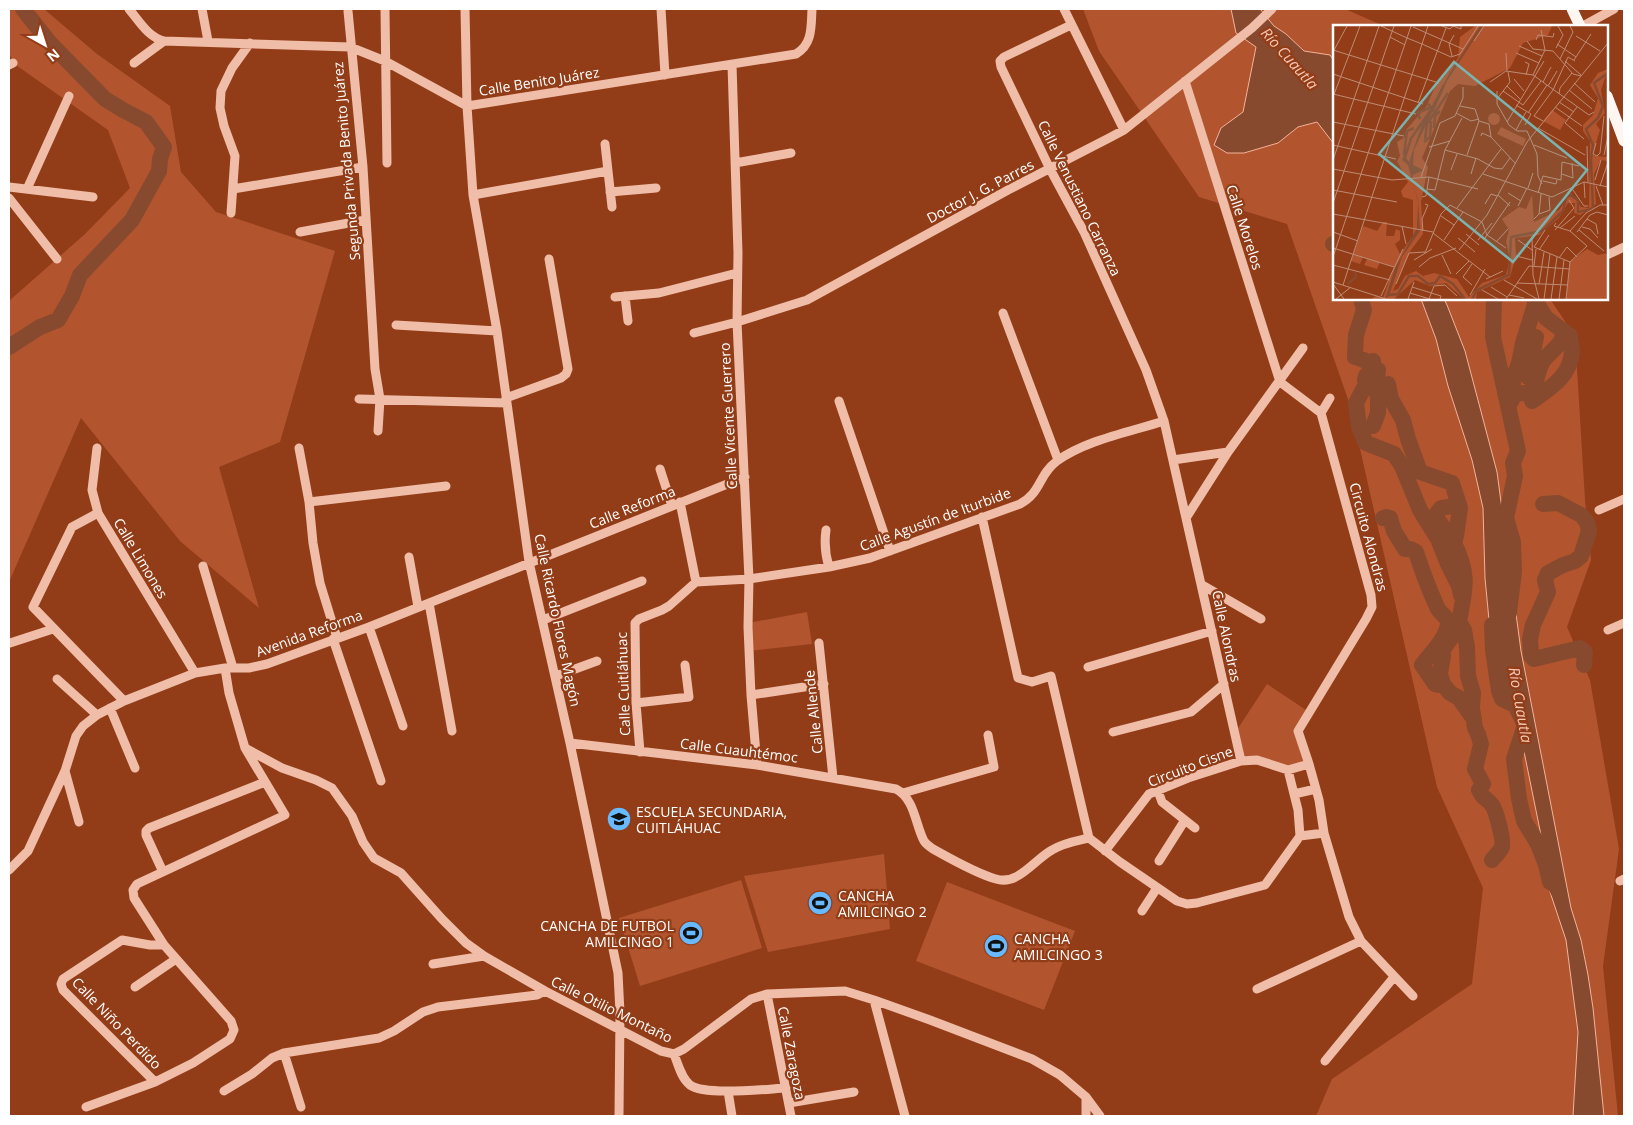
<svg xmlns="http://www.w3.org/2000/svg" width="1633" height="1125" viewBox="0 0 1633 1125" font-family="'Open Sans',sans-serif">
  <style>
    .green { fill: #b2552f }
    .water { fill: #884a2e; stroke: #f2b39a }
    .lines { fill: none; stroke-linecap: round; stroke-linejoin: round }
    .river { stroke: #884a2e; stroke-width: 16 }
    .minor { stroke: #f0bda8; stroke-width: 9 }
    .major { stroke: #fff6f1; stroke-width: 11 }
    .labels { text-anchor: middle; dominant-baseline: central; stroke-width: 4.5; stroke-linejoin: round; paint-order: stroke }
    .street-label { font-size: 14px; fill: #fff; stroke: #923d18 }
    .poi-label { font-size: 14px; fill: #fff; stroke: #923d18; text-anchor: start }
    .water-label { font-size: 15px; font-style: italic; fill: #f7c7b4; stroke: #923d18 }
    .inset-river { fill: none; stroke: #884a2e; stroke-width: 2.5 }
    .inset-road { fill: none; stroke: #be8b74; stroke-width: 1 }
    .view { fill: #7bb4af; fill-opacity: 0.15; stroke: #7bb4af; stroke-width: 2.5 }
    .inset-edge { fill: none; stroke: #fff; stroke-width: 2.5 }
  </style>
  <rect width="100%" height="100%" fill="#923d18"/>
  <!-- green -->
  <path class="green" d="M9,9h35l53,45 73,52 11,66 35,40 119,39 -55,191 -61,25 40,141 -79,-67 -99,-123 -72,164v-281l76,-67 45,-46 -22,-58 -95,-67 -4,-11z
    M1083,9h262l39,17h-50v273h216l25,37 10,164 6,60 -24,67 23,53 29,169 -16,117 15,150h-302l16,-37 140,-95 11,-96 -46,-101 -87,-382 -63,-181 -88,-27 -100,-146z
    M807,612l5,32 -63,7 -1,-28z
    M1267,684l42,28 -11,19 11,33 -21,6 -47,-9 -6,-28z
    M884,854l6,75 -122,23 -24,-76z
    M741,880l21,68 -122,38 -21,-68z
    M947,882l128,49 -31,79 -128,-49z"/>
  <!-- water -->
  <path class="water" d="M1231,9h29l14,17 12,8 18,17 26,4 4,6v83l-17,-22 -19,5 -20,16 -34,10h-17l-13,-8 7,-17 22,-16 13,-65 -20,-14z
    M1421,299h23l3,6 18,46 32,121 24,179 50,257 10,32 7,35 5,33 11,108h-31l5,-84 -12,-92 -16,-48 -7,-47 -25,-123 -10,-23 -17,-58 -6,-63 -2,-70 -11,-48 -24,-74 -12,-47z"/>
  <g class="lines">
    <!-- river -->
    <path class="river" d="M1333,244h1
      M1361,299l3,11 -8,25 -1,22 9,3 14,10 -2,14 2,15v14l-5,13
      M1494,299l-1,38 25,114 -5,12 2,13 -9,42 7,24 1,29 -5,42
      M9,347l31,-20 18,-7 14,-24 8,-21 52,-55 27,-49 1,-12 4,-12 -18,-25 -23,-12 -18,-11 -56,-57 -26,-33
      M1373,361v6l-7,9 -1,4 1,4 -10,19 3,24 7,16 28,11 8,12 18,44 18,29 10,25 11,22 2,9
      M1528,377l8,-40
      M1388,384l3,15 12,21 5,19 12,33 32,11 8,25 -4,28 -2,7c16,32 11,46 5,79l5,8 3,17 1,29 5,17 -1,15 3,20 3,6 3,10 -6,25 8,15 -4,6c5,11 7,7 13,15 4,5 12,36 10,42 -2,5 -7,9 -10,13
      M1515,394l-3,-4 2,-14 5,-13 4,-20 13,-42
      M1532,401c18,-13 38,-24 40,-49 0,-5 -2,-11 -2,-16l-24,-18 -12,-19
      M1509,405l6,-11 18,-2c3,-9 5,-23 10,-31 7,-10 21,-17 21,-30
      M1543,504l15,-1 23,12 6,7 2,9 -8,25 -6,5 -12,4 -15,8 -3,7 3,12 -15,33 -3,14 1,17 3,3 46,-11 5,4 -1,13
      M1383,518l3,-1 4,1 4,13 11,18h5l6,3c6,19 13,37 21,55 2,6 10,9 11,15 0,15 -18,32 -26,43l13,19 4,1 4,-1
      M1447,532l-12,-16 6,-8 11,-2 6,-5
      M1492,625l1,25 6,41 3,8 13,6 10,20 -11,34 5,40 5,22 14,23 8,21 4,17 5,3 4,7
      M1451,638l-9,13 1,5 -3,18 3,10 7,9 9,5 15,21"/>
    <!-- minor -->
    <path class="minor" d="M129,9c10,12 19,28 35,32l186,6 35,14 82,45 329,-52c17,-10 15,-28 16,-45
      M202,9l6,32
      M385,9l2,154
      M465,9l2,97 6,89 24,136 32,231 41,181 48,230 2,40 -1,103
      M661,9l4,66
      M1064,9l60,121
      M348,11l15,156 12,202 5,30 -2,32
      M1071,25l-67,32 -4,4 1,6 49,102 34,63 62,138 18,51 77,340
      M1583,26l31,-17
      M134,63l30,-22
      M9,65l4,-2
      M732,65l6,188 -1,69 12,257 -1,48 3,68 6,70
      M1185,81l95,301
      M605,144l7,63
      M735,163l56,-10
      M9,187l84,10
      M27,189l42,-93
      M233,189l130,-22
      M610,192l46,-4
      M473,195l135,-24
      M9,198l48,61
      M231,213l4,-57 -11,-30 -4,-18 1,-17 11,-23 18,-25
      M300,232l65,-12
      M1607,255l17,-8
      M625,296l3,25
      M615,297l44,-4 78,-20
      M1003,313l55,147
      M396,325l101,6
      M694,333l43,-11 70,-22 201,-110 103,-53 13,-7 128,-102 20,-19
      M1280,382l41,31 50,182 1,12 -6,12 -68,112 11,33 10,36 5,33 25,84 12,24 52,55
      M506,398l55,-20 5,-4 2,-5 -19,-110
      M359,399l148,4
      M839,401l51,150
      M1321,413l9,-15
      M97,448l-5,42 6,23 97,160
      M299,448l10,54 4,41 7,40 17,55
      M1173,460l55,-8
      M660,469l12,37
      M309,502l137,-16
      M680,502l16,80
      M1599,510l25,-11
      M98,513l-26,14 -39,80 91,94
      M982,517l36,161 14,4 19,-6 38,162
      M1186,518l42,-66 75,-104
      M826,530c-2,14 -1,24 3,37
      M409,557l9,50
      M203,566l30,102
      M1202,585l59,34
      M429,603l23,128
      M543,620l99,-39
      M369,627l34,99
      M1608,630l16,-7
      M333,639l48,142
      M10,643l43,-14
      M819,643l14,135
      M1088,667l124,-36
      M556,676l41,-15
      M57,679l40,36
      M751,695l73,-11
      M636,703l53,-6 -4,-32
      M110,708l25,60
      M1113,732l78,-20 33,-28
      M570,743l187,22 139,24c19,10 19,35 28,52 2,3 6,6 9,8 18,10 44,25 63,30 22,7 39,-20 56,-29 11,-7 24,-9 37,-12
      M245,748l37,20 34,12 16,8 20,28 11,26 11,16 27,15 41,46 24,24 18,13 61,35 116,60 13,3 10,-5 67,-50 16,-5 78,-3 29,9 56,20 102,39 28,16 26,22 14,19
      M640,752l-4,-49 -1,-80 4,-4 23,-9 7,-4 27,-24 53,-3 80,-12 41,-9 150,-54c22,-12 18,-29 37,-43 29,-21 73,-29 107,-40
      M1288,770l10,40 2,26
      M65,771l14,51
      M1158,791l4,11 33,26
      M903,793l91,-26 -6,-32
      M1294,794l22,-5
      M1089,838l31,24 57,39 10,3 10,-1 68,-18 35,-49 24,-3
      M1105,851l44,-57 39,-16 53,-17 16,-1 31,10 21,-6
      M1159,861l26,-41
      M9,870l19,-19 37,-80 11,-35 7,-10 14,-11 27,-14 71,-28 30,-5h24l18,-4 102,-37 376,-150
      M163,872l-17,-37v-4l3,-3 116,-46
      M1620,881l4,-2
      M1142,911l15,-23
      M433,964l51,-8
      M135,987l41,-28
      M1257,989l104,-48
      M767,994l24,122
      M874,1000l31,116
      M284,1053l17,54
      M674,1054c4,10 7,24 16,31 15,11 76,4 96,3
      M1325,1061l69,-84
      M155,1082l-92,-92 -2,-6 2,-5 59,-39 28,5h14
      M224,1091l28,-17 20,-16 12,-5 95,-15 15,-7 29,-19 15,-5 99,-12 8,-4
      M728,1091l4,25
      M1086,1097v19
      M789,1103l65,-11
      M86,1107l69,-25 38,-19 37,-24 4,-9 -3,-9 -67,-76 -30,-47 -1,-8 4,-6 148,-69 -40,-67 -16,-55 -4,-25"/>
    <!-- major -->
    <path class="major" d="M1572,9l8,17
      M1607,96l17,45"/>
  </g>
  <!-- icons -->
  <defs>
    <g id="school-disc" transform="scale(1.25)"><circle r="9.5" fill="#67baff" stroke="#923d18"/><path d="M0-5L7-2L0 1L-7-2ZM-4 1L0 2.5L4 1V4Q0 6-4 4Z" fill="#111"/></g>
    <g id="stadium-disc" transform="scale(1.25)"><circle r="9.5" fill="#67baff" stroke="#923d18"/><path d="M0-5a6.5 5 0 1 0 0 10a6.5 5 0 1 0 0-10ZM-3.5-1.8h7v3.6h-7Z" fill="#111"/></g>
  </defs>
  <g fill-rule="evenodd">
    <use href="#school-disc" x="619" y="819"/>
    <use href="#stadium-disc" x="820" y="903"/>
    <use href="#stadium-disc" x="691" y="933"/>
    <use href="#stadium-disc" x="996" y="946"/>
  </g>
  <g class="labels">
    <!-- street labels -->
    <g class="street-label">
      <text transform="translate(539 81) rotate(-9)">Calle Benito Juárez</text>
      <text transform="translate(346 161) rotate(-95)">Segunda Privada Benito Juárez</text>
      <text transform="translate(980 191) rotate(-28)">Doctor J. G. Parres</text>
      <text transform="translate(1080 198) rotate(64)">Calle Venustiano Carranza</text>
      <text transform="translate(1245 227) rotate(72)">Calle Morelos</text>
      <text transform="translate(728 416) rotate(-93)">Calle Vicente Guerrero</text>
      <text transform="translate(632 507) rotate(-22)">Calle Reforma</text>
      <text transform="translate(935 519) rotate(-20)">Calle Agustín de Iturbide</text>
      <text transform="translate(1369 537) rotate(75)">Circuito Alondras</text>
      <text transform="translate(141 558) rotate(59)">Calle Limones</text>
      <text transform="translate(558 620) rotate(78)">Calle Ricardo Flores Magón</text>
      <text transform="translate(309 633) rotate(-20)">Avenida Reforma</text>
      <text transform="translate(1227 636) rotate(78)">Calle Alondras</text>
      <text transform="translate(623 684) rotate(-92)">Calle Cuitláhuac</text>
      <text transform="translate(813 712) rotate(-96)">Calle Allende</text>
      <text transform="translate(739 750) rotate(7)">Calle Cuauhtémoc</text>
      <text transform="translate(1190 766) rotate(-21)">Circuito Cisne</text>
      <text transform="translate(612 1009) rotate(26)">Calle Otilio Montaño</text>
      <text transform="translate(117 1023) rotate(46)">Calle Niño Perdido</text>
      <text transform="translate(792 1053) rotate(79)">Calle Zaragoza</text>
    </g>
    <!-- poi labels -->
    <g class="poi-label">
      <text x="636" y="811">ESCUELA SECUNDARIA,<tspan x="636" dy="16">CUITLÁHUAC</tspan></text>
      <text x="838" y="895">CANCHA<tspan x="838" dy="16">AMILCINGO 2</tspan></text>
      <text x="674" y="925" text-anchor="end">CANCHA DE FUTBOL<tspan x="674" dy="16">AMILCINGO 1</tspan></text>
      <text x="1014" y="938">CANCHA<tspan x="1014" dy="16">AMILCINGO 3</tspan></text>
    </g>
    <!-- water labels -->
    <g class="water-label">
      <text transform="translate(1290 58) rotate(48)">Río Cuautla</text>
      <text transform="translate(1521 705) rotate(80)">Río Cuautla</text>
    </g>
  </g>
  <!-- overview -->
  <g transform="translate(1333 25)">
    <rect width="275" height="275" fill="#923d18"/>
    <path d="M142,1h77l-4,9 -25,8 -13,25 -35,18 -17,-2 -8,7 -28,67 6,9 -7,35 2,32 -12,16 -18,41 5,-2 7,-13 11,-5 7,5 11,-3 23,6 12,18 13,-14 24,-8 4,-16 -4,-17 3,-12 -7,-11 17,-12 7,2 6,-14 2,27 25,-12 12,-17 10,14 8,1 1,-67 -7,-10v-6l10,-10 5,-17 -8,-13 8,-12 10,-4 -7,21 4,23 -9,11 4,6 -7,22 1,4 14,1v4l-7,-1 -7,14 2,30 -16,11 -6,-2 1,-10h-7l-9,15 -20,17 -24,3 1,18 -6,21 -33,15 -1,7h-12l-18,-16 -16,3 -15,-6 -21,19h-23l5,-3 7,2 11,-31 -14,-5 -3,7 -13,-4 3,-6 -4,-2 -3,7 -9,-3 12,-35 14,5 6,-9h4l-1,14h8l2,-7 4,2v9l-5,4 5,10 13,-18v-36l-10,-3 -2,-6 7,-9 -11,-21 3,-5 -3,-14 8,-5 1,-7 20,-23 10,-22 22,-27 2,-21zM219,85l14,10 -6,10 -17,-9zM155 94a6 6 0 1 1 12 0a6 6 0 1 1-12 0ZM168,102l25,12 -3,7 -26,-12zM254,224l11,6 10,-2v46h-42l4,-37z" fill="#b2552f"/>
    <path d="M147,1h3l-36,55 -33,69 -1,15 10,5 -10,5 -1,6 6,19 2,31 -18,26 -13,39 -4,3 10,-31 22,-40 1,-26 -10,-37 -6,-5 2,-5 5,7 13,-38 27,-50z" fill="#884a2e"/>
    <path class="inset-river" d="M99,87l12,-27M87,94l-2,-6 13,-6 -4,-4M101,103l1,-12 5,-5M92,114l2,-15 21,-31M77,115l20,-29M91,117l6,-5 1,-16M71,130l3,-24 7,-3M72,132l6,-18M15,259l8,-7 -1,-5M55,270l10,-1 11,-18h9l10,8 7,-1 5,-7 13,8 12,15M139,274l5,-9 32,-15 2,-38 31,-6 21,-20 3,-13 4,-3 8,5v12l15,-3 -2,-50 2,-14 -7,-16 12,-11 5,-12 -9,-23 14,-10"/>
    <path class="inset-road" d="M48,1l26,12M95,1l-6,18 29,13 9,-3 18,-28M109,1l8,3 3,-3 8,3v-3M80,2l50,22M243,11l24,15M57,12l15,8M203,15l2,-5 15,2 1,-4M141,16l10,-15M194,16l6,8 20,2 20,23 8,2M224,19l19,13M186,21l23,10M223,23l7,-13 -5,-9M0,25l106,33M0,27l14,-26M173,28l1,18M183,28l23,10M119,31l-3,-12 5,-9M227,34l13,-27 -3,-6M241,35l17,-26M232,36l16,14M192,37l4,2 -3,11M0,49l90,30M200,50l12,-25 -4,-20M181,54l10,12M157,57l16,-11 27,4 56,40 5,-3M210,57l8,-15M241,58l21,19M174,61l13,13M215,61l9,-15M220,65l15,-33 7,4M236,65l23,19M164,66v13l12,21 8,6h10M170,66l20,14 18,-24M0,69l83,20M226,69l1,-6 12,-15M0,72l27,-71M164,74l13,-17 -2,-10M226,77l15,10M85,78l28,-75M183,80l15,9 -6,11M127,81l15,3 4,12M222,82l27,19M244,82l-12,16 19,16M123,88l15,8 8,-2M195,88l19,-28M146,96l10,3 2,13M210,96l-9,-5 19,-26M0,97l71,14M174,97l37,-61M205,103l47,27M183,105l10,-18M194,106l10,23 1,22 4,8M148,111l1,-3 9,4 24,26M263,118l-3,11 4,2 3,-3 4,-37M0,120l63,14M201,120l33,13M254,121l1,36M96,122l21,-6M112,125l33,9 16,9 8,1 8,-11M134,130l12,-34M271,130l4,-19M0,135l46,-134M0,144l59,11 37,-3 49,12M118,145l6,-16M138,149l5,-16M150,149l69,23 32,-15 24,5M229,149l11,4 -1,-15M88,152l19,-54 15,-7 8,-18v-11M262,155l6,-20M210,156l13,3 1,-4M251,157l1,16M263,161l7,19M267,161l8,-24M195,163l5,-15M94,164l8,1 10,-40 17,-32M0,165l64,12M240,165l11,16h4M175,168l13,8M205,168l5,-17 18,4 1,-18 17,4M165,170l12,11M89,172l4,-1 3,-19M0,178l61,-177M152,179l6,-10 6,2M185,181l9,-18M124,183l44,-59M0,189l100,18M206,189l11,-4 -1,-13M108,191l13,9M201,194l5,-5 2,-20M254,194l9,5 2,10M223,198l-2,3 16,5 17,15 -17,16M69,201l4,18M249,202l8,2 8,9M227,203l15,-12M212,205l-11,17 36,15M222,205l19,-22 -5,-8M246,205l25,21M90,206l-1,-12 6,-14 -3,-1M237,206l16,-18 14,-8h8M0,207l25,9M244,207l13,-17 7,-3 11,3M100,208l57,44M133,209l13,11M199,212l1,38 6,24M125,213l17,14M152,213l25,-36M111,215l19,-28M145,215l14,-17M185,215l14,10M163,217l12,-13M0,223l61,19M126,225l28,-35 40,-73 81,-99M206,225l10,-15M92,228l16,-39 9,-9 32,17 5,13 19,13M109,230l9,19M183,231l16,4M0,232l78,-231M226,233l8,-11 10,10M81,235l18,-11M0,240l57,15M201,241l2,-17M86,242l11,-9 26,-10M123,249l13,-13M153,254l17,-8M171,255l33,19M0,257l53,17M184,258l51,2M0,259l11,15M63,259l13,-31 16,-1M206,259l5,-32M10,260l79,-241 -15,-6M139,260l-9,-8 9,-13M79,262l29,9 -1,3M158,262l16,10M149,265l16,9M77,268l20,6M137,270l15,-26M176,270l15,3M48,271l22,-47M3,274l15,-12M75,274l6,-17M96,274l5,-13 11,-1 12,11M173,274l23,-33 41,3M211,274l6,-45M218,274l6,-42M226,274l5,-39M233,274l4,-37"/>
    <path class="view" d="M121,37l133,108 -74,92 -134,-108z"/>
    <rect width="275" height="275" class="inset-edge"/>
  </g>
  <!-- border -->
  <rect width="1633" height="1125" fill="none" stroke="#ffffff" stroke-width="20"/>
  <!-- north arrow -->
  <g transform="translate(45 45) rotate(141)" stroke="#923d18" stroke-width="4" paint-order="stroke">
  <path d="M0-4L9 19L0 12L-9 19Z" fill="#ffffff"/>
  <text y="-8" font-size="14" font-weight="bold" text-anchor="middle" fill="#ffffff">N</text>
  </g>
</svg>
